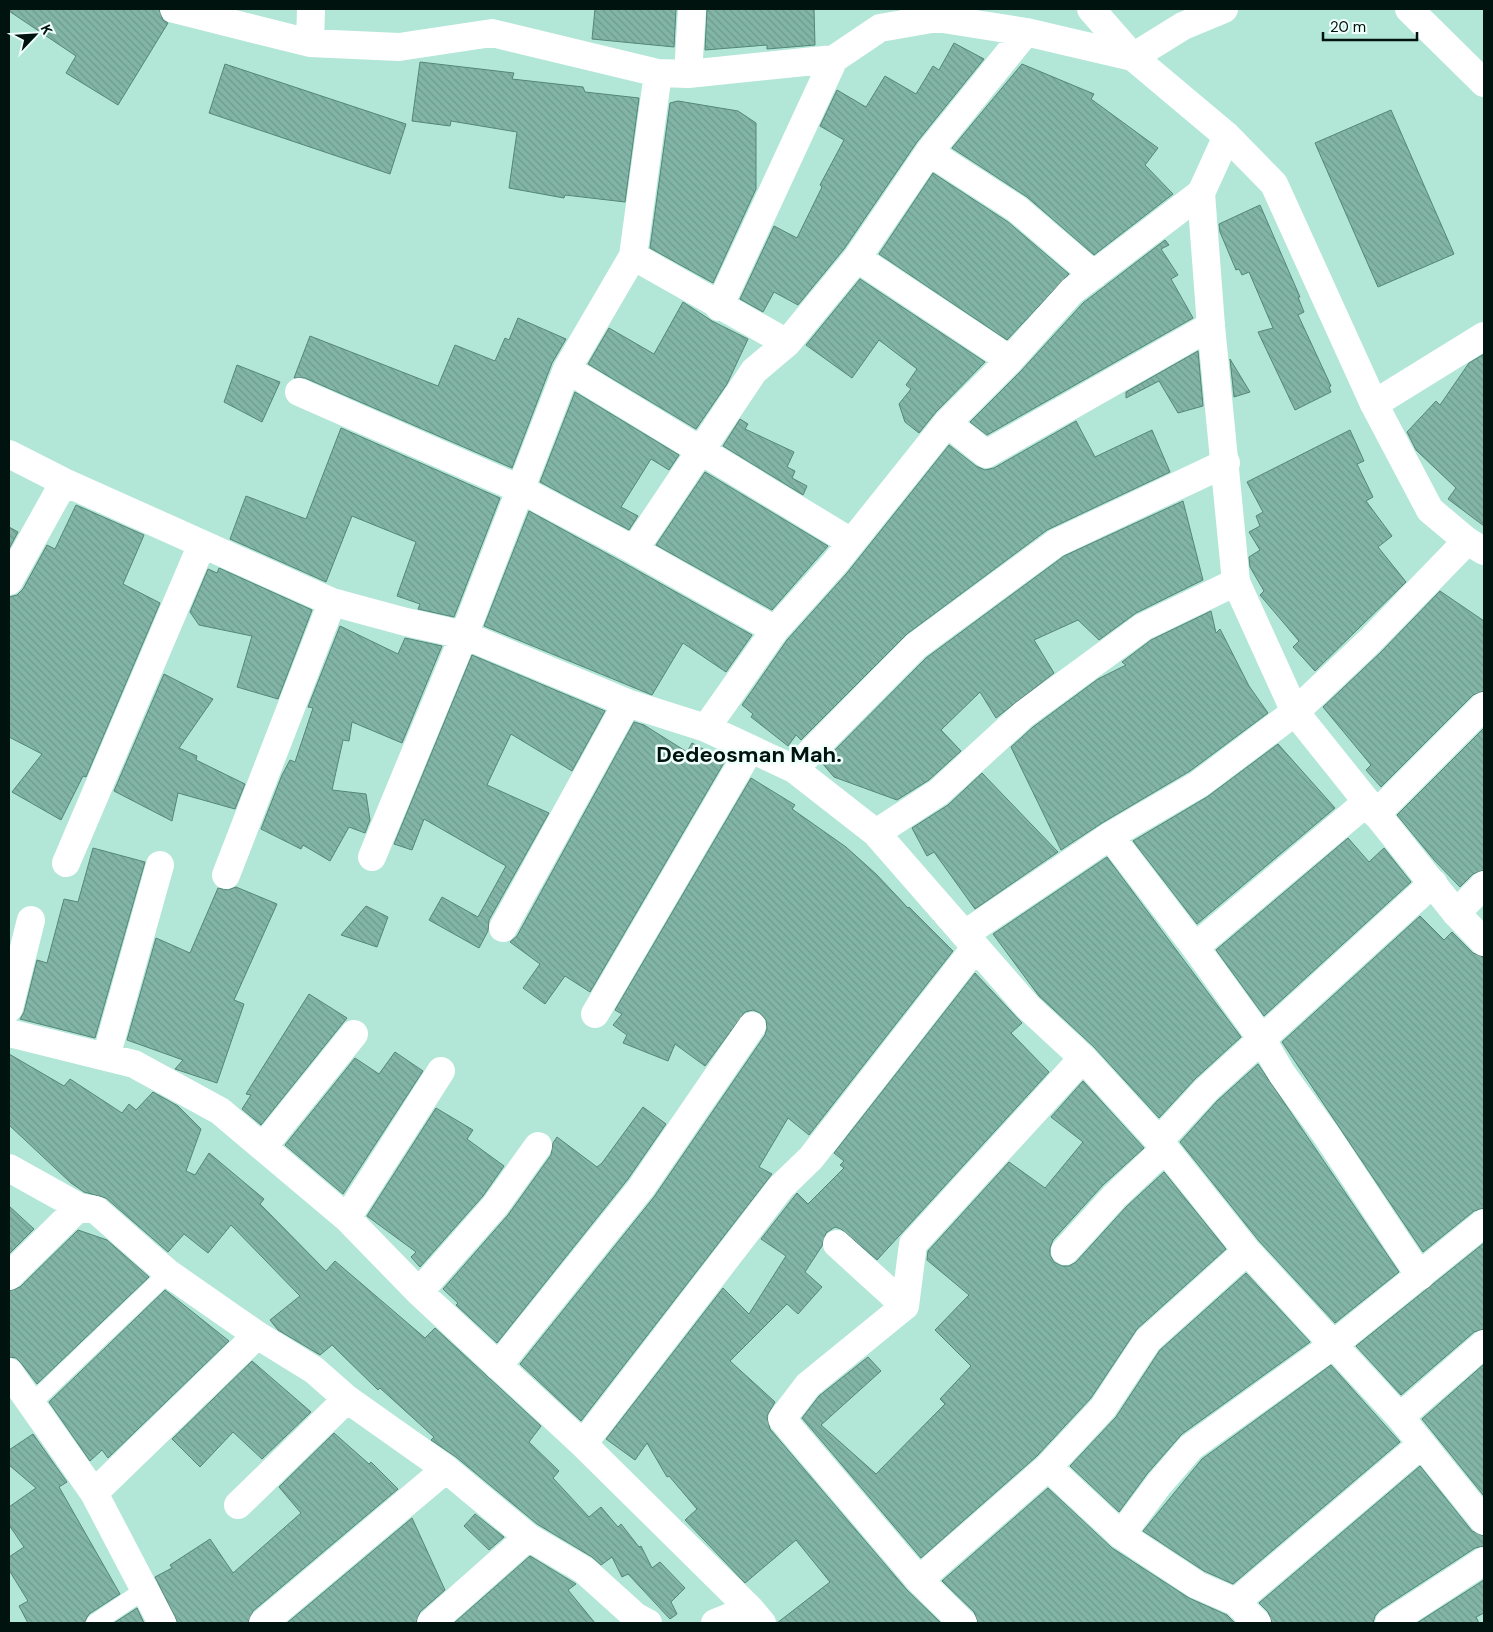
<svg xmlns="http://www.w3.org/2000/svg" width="1493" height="1632" viewBox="0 0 1493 1632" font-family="'DM Sans',sans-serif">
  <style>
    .building { fill: url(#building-back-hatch); stroke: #558679 }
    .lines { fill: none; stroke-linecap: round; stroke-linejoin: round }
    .service { stroke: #fff; stroke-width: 18 }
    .minor { stroke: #fff; stroke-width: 28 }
    .tertiary { stroke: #fff; stroke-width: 28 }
    .labels { text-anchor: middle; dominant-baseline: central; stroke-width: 5; stroke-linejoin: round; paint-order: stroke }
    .district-label { font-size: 22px; font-weight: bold; fill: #01130e; stroke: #effffa }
  </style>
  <defs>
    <pattern id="building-back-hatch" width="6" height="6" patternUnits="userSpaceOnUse" patternTransform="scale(1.25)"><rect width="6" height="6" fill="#82b5a6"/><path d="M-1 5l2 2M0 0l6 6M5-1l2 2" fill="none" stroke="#6e9b8e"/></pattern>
  </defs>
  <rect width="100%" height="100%" fill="#b2e7d7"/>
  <!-- building -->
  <path class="building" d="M9,9h150l4,11 5,3 -50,82 -52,-32 10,-17 -67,-45z
    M595,9h81l-2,38 -82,-8z
    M707,9h107l1,36 -48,4v-4l-62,5z
    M954,43l30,16 -67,83 -73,107 -46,56 -24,-13 -11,20 -23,-13 34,-73 23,12 25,-51 -2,-2 24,-45 -24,-14 17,-36 29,17 19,-31 31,18 17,-28 6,4z
    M420,62l94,11 -2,6 71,8 2,5 54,6 -14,104 -60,-7 -1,3 -55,-10 8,-56 -66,-11 -1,5 -38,-5z
    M225,64l181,60 -16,50 -181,-61z
    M1022,64l72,30 -3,5 67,49 -13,17 28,29 -79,61 -67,-58 -75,-49z
    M678,101l60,10 18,12v66l-43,94 -63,-35 20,-145z
    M1391,110l63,144 -76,33 -63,-144z
    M933,173l75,49 61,52 -62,66 -128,-86z
    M1260,205l40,92h-2l6,15 -6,3 33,71 -2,1 2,5 -36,18 -37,-78 15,-4 -24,-56 -7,3 -3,-6 -3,1 -16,-38 -1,-8z
    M1165,240l4,5 -8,4 17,26 -7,4 22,39 -206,117 -17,-13 51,-51 62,-68z
    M860,279l125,83 -49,50 -17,21 -14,-11 -6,-18 12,-15 -5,-4 11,-16 -38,-29 -27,38 -46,-33z
    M683,302l29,19 36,18 -21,45 -31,45 -108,-65 21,-36 45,26z
    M518,318l48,21 -14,24 -40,105 -207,-90h-11l16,-42 128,50 17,-41 40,16 10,-23 4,2z
    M1198,351l5,55 -25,7 -19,-32 -33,17v-6z
    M1484,354v172l-36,-27 8,-11 -40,-38 -9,-18 29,-31 4,4 29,-42z
    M1230,359l20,33 -16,5z
    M237,365l43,17 -18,40 -38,-20z
    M575,392l104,63 -10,15 -18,-11 -30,48 17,9 -9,14 -89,-48z
    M740,419l8,5 -3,5 49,23 -7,15 8,4 -3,7 15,8 -4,9 -80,-49z
    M1076,421l19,36 57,-27 18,42 -123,58 -140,104 -106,106 -5,-5 -8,11 -37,-29 2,-3 -11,-9 45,-65 60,-67 102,-128 27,21 9,4 9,-2z
    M341,428l159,70 -46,119 -36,-8 2,-5 -23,-8 19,-54 -64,-26 -26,66 -96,-43 16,-43 60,23z
    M1350,430l14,31 -7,3 16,33 -7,4 26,35 -14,11 28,35 -91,89 -22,-24 6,-6 -39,-46 4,-4 -14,-24 -1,-10 11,-7 -11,-18 11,-6 -4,-10 7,-4 -16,-30z
    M705,472l123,74 -56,64 -116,-65z
    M1183,501l20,79 -67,33 -37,27 -21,-20 -44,20 20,33 -58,45 -16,-26 -39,38 20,21 -32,29 -32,20 -63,-23 -12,-14 104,-105 138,-102z
    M76,505l68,30 -21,49 37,19 -74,174 -3,-1 -22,44 -49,-28 30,-38 -33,-17v-140l8,-2 6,-6 24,-44 8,4z
    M529,511l97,53 126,71 -26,37 -43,-29 -31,52 -168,-69z
    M9,527l9,5 -9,17z
    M219,568l93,42 -34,89 -41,-12 15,-51 -53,-11 -9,-13 18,-43 9,4z
    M1440,591l44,30v70l-11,4 -92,92 -15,-17 5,-5 -48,-58 58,-55z
    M1211,611l5,22 4,-4 29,57 19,27 -78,58 -88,52 -41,27 -50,-103 22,-20 65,-48 28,-14 -4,-3 29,-22z
    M340,626l58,28 7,-16 37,8 -40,97 -50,-21 -3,19 -6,-1 -11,50 34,4 4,26 -5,13 -16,-6 -19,34 -27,-16 -2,4 -40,-20 21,-54 8,-15 5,2 18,-54 -5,-1z
    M472,655l133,56 -33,60 -61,-37 -24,51 62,28 -60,107 -1,11 -9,17 -50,-28 13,-23 36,20 28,-51 -82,-47 -12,31 -18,-6z
    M164,674l49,25 -34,49 18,8 -1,4 49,24 -10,25 -57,-16 -6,28 -58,-30z
    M634,722l10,3 43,27 5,-9 33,18 -135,231 -25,-16 -20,28 -22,-16 17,-24 -30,-22 7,-6z
    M1484,728v142l-11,4 -13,13 -25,-26 -38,-46z
    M1278,744l57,64 -138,116 -64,-83 74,-44z
    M982,773l76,79 -83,57 -41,-57 -7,4 -15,-28 36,-23z
    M751,778l44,27 -3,4 54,38 30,27 32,34 1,-1 44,44 -144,184 -21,-17 -29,49 13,7 -191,247 -61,-57 134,-167 111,-162 2,-7 -1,-8 -6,-7 -7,-3 -8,2 -40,54 -30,-22 -7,17 -45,-18 4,-8 -14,-10 9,-11 -7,-4z
    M1348,838l21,24 15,-14 27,34 -147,134 -48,-66z
    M93,848l52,14 -50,176 -75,-19 4,-7 13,-52 10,3 17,-64 14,3z
    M1107,857l134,180 -46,42 -36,39 -65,-71 -55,-51 -46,-62z
    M236,887l41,17 -43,96 10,4 -27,79 -42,-14 8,-9 -56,-20 29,-102 34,15 28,-65 10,2z
    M366,906l22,11 -11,30 -36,-12z
    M1420,916l24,24 8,-8 21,21 11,4v251l-10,3 -51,41 -141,-210z
    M975,973l47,50 -11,10 38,39 -172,188 -36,-31 -6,-2 -9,6 -4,13 -17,26 17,15 -24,27 -11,-10 -57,57 45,41 -8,14 3,13 137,161 34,33h-164l53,-41 -34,-42 -51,43 -60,-63 12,-11 -28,-33 -2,1 -20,-34 -12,17 -29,-21 117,-151 26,26 37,-58 -25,-17 36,-46 11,11 36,-36 -4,-3 4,-4 -10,-8z
    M309,994l38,24 -86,107 -19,-16 9,-14 -5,-1z
    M395,1052l28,19 -80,123 -58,-49 70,-87 24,16z
    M9,1054l55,32 6,-7 52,34 7,-9 7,6 17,-18 25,14 23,23 -15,42 9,4 14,-22 55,46 -4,5 66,67 9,-10 90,77 10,-10 106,98 -12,16 30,29 -6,7 36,39 12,-10 17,20 3,-3 18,23 2,-1 11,22 8,-6 25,26 -14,14 6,12 -7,5 -42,-45 -6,3 -10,-20 -11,8 -9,-8 -55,-33 -81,-67 -25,-17 3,-3 -54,-49 -2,2 -46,-45 -12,10 -42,-25 -8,-10 30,-24 -69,-71 -23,28 -24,-19 -16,18 -62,-54 -22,-6 -13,-9 -62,-58z
    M1258,1064l141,208 -64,51 -76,-82 -79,-99 37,-41z
    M1083,1081l61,67 -41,37 -50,55 -3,8v7l4,7 8,4h7l7,-4 50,-55 38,-35 62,77 -89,80 -46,69 -54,58 -116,102 -119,-140 17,-22 49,-39 13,14 -60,54 55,49 69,-70 -5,-5 31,-33 -36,-36 34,-35 -42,-35 1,-9 81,-89 36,26 38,-46 -32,-25z
    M643,1107l23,17 -38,55 -131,164 -41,-38 2,-2 -15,-14 65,-74 43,-60 2,-12 4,-6 40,30 5,-4z
    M436,1108l37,22 -6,9 37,27 -21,30 -63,71 -9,-10 5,-5 -49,-36z
    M9,1206l25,23 -25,25z
    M78,1230l29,10 42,37 -112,107 -16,-21 -5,-5 -7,-1v-66l11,-4z
    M1484,1243v86l-10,3 -73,63 -45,-49z
    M1246,1273l64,69 -128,92 -35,40 -28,38 -49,-46 46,-49 44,-67z
    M165,1290l64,51 -121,117 -6,-8 -12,11 -41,-59z
    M252,1361l59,51 -49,47 -29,-27 -33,35 -28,-28z
    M1484,1364v132l-62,-77z
    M1331,1365l69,77 -167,142 -29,-13 -61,-40 59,-72z
    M334,1433l35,31 2,-2 27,27 -145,122 -5,12h-70l-23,-46 17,-9 -2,-3 40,-26 23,34 68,-60 -22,-26z
    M33,1434l34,48 -8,5 61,107 -31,20 -5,9h-56l-9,-17 9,-5 -19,-31v-13l15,-10 -15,-22v-18l27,-19 -27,-23v-15z
    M1420,1466l52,65 12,5v10l-9,2 -95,62 -5,6 -2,7h-101l-4,-11 -9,-9z
    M1048,1488l64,60 77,50 38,17 8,8h-257l-4,-11 -32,-31z
    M475,1514l29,23 -15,13 -25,-24z
    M412,1518l33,72 -25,22 -4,11h-129z
    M530,1556l46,28 -8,6 27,33h-141z
    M1484,1580v33l-8,4 3,6h-62z
    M137,1608l7,15h-30z"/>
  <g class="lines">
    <!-- service -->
    <path class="service" d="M32,1403l136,-130
      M95,1623l48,-32"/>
    <!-- minor -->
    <path class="minor" d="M174,9l136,34 89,4 93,-14 166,40 30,1 146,-15 46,-31 57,-10 89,14 107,25 50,-31 41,-17
      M1409,9l75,74
      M310,43l1,-34
      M688,74l4,-65
      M929,152l88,57 77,66
      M633,256l154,87
      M857,258l153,102
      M719,307l115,-248
      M567,369l284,173
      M299,392l223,98 112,60 141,80
      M1374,404l110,-68
      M947,423l39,31 225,-128
      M9,454l55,28 268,120 74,20 58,13 163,68 79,25 88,41 82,64 152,174 55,51 76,83 88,110 153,166 84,104
      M634,550l120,-179 33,-28 70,-85 72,-106 97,-120
      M9,581l55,-99
      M706,728l69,-98 60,-67 112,-140 63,-63 62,-69 129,-98
      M794,769l122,-123 140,-103 170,-80
      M1376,814l108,-108
      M876,833l63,-41 84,-77 120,-88 93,-45
      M1110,836l85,111 172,-145
      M372,857l92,-222 103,-266 66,-113 25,-183
      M66,863l136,-319
      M226,875l106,-273
      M1456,913l28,-28
      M503,928l124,-225
      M965,934l145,-98 89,-52 96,-72 75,-71 97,-100
      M1195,947l66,91 21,36 43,59 95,143
      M9,1008l22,-88
      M595,1014l155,-265
      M9,1033l125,31 86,47 127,107 72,74 164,152 167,165
      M106,1057l54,-192
      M1159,1141l47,-51 227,-207
      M263,1147l91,-113
      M9,1168l70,39 17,3 72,63 89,62 57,35 33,29 99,70 82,68 56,33 51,46 13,7
      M347,1218l94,-147
      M837,1244l68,62 8,-62 170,-186
      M1065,1251l50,-55 50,-47
      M9,1276l70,-69
      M419,1292l76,-86 43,-60
      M905,1306l-97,79 -26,34 137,161 44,43
      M498,1366l143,-178 111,-162
      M9,1372l85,121 68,130
      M1400,1417l84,-73
      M583,1444l198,-257 30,-29 164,-210
      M1048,1467l73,68 76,50 39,17 21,21
      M94,1493l163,-158
      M238,1505l109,-106
      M1121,1535l38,-51 32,-37 142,-102 151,-122
      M919,1580l129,-113 55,-59 45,-68 99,-89
      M1236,1602l186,-158
      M263,1623l183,-154
      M431,1623l97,-86
      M1389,1623l95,-62"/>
    <!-- tertiary -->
    <path class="tertiary" d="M1091,9l42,48 94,79
      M1484,551l-17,-10 -37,-31 -56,-106 -100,-220 -47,-48 -26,57 10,133 25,256 59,130 161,201 28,29
      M715,1623l35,-14 12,14"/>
  </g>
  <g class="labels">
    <!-- district labels -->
    <g class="district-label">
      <text x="749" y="754">Dedeosman Mah.</text>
    </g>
  </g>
  <!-- border -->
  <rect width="1493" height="1632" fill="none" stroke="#01130e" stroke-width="20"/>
  <!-- north arrow -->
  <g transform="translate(35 35) rotate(65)" stroke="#effffa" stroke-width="4" paint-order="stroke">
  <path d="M0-4L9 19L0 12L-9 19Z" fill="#01130e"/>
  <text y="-8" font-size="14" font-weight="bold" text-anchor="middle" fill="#01130e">K</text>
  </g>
  <!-- scale -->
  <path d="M1323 32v8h94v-8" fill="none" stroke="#01130e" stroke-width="2.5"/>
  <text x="1330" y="32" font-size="15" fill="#01130e" stroke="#effffa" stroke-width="4" paint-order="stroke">20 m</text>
</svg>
